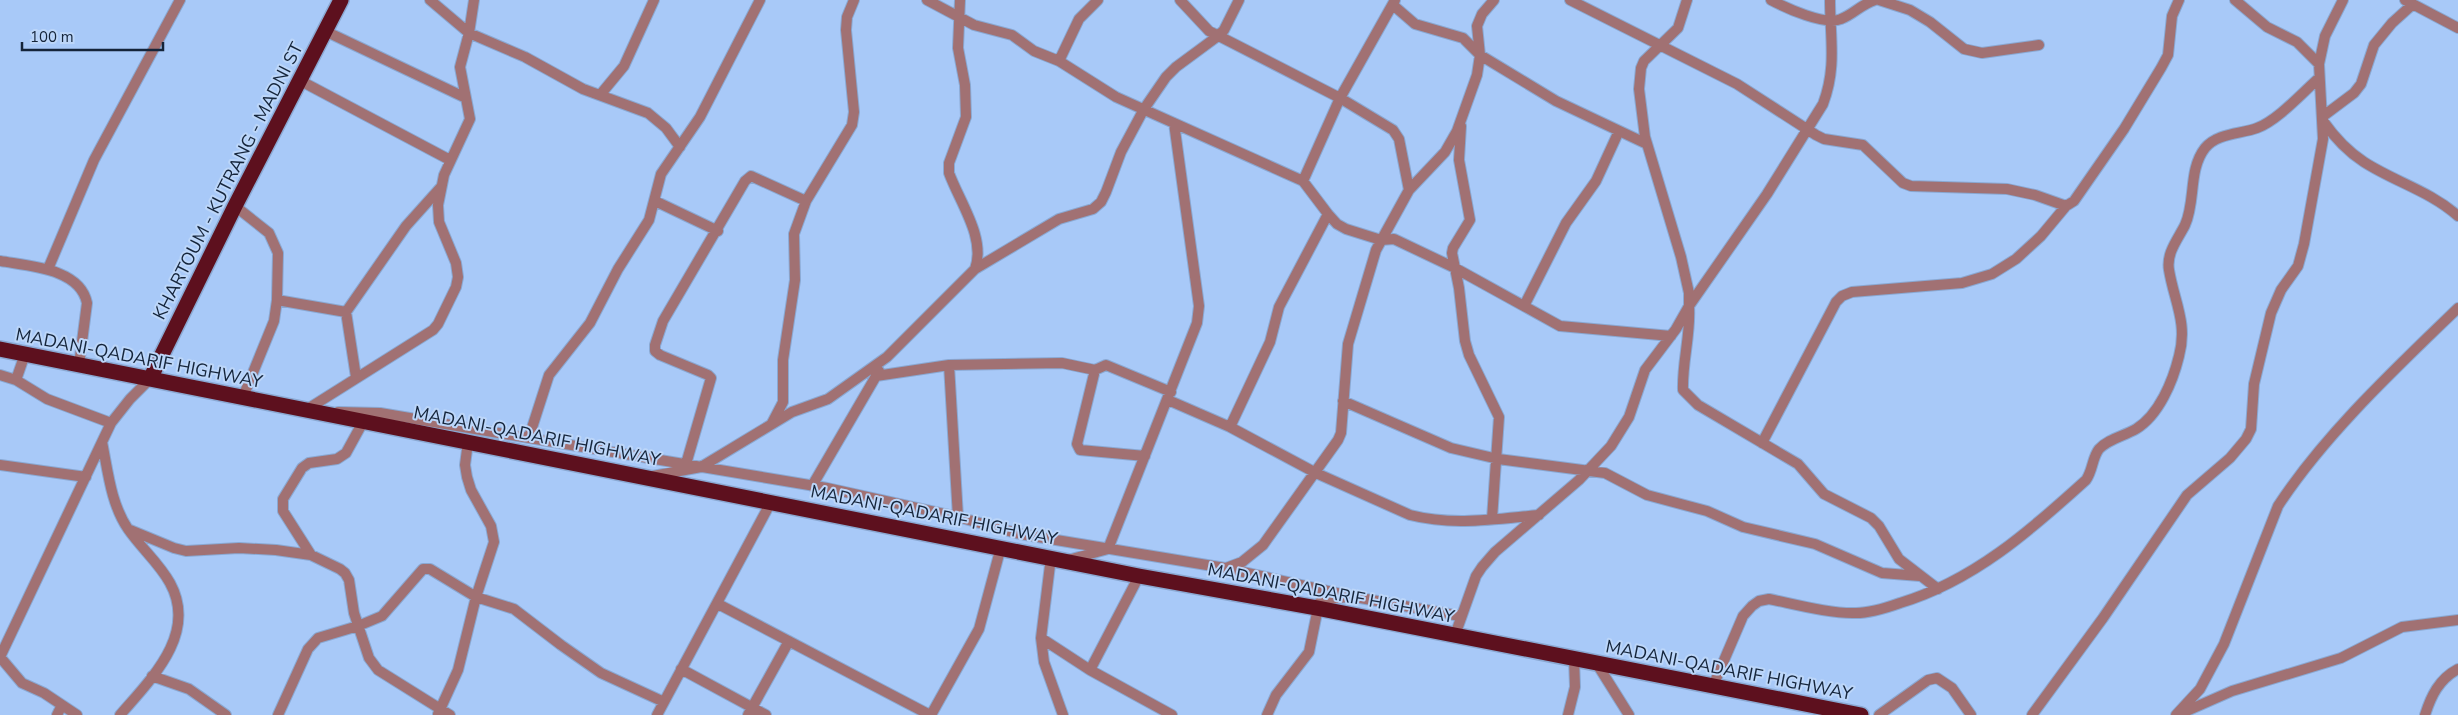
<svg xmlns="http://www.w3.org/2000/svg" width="2458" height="715" viewBox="0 0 2458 715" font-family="'Nunito Sans',sans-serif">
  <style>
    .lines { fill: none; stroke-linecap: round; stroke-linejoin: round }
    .street-casing { stroke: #8aa8d2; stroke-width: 12 }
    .highway-casing { stroke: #8aa8d2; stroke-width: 18 }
    .street { stroke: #a17173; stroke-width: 10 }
    .highway { stroke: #5d101e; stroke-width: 15 }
    .labels { text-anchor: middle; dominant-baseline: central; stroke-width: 4; stroke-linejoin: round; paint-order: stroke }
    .street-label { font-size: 18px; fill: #14243a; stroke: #bcd6f9 }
  </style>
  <rect width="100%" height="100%" fill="#a8c9f8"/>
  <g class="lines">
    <!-- street casing -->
    <g class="street-casing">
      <path id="street" d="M430,0l39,33 56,24 58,32 65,24 18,15 14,19
        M927,0l47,25 38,10 22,16 25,10 57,36 187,84 25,33 9,10 9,5 35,11 13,-1 61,29 105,58 111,10
        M960,0l-2,48 7,37 1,32 -17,46v10c11,30 37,65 26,96
        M1180,0l29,31 131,67 53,32 6,9 10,51
        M1570,0l167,84 79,51 8,4 39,6 40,38 8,3 96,3 28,6 31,11 8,-5 50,-72 37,-61 7,-13 4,-39 7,-16
        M1771,0c15,8 54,26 70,19 13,-5 19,-14 34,-19
        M1830,0c0,38 7,67 -7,104l-56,90 -78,112c2,28 -7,56 -6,84l15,15 100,59 26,30 47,24 8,8 20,33 39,30
        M1879,0l31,10 20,12 34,27 18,4 57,-8
        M2235,0l32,27 30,15 22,22
        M2405,0l53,28
        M1393,5l22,19 48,14 17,17 76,46 91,43
        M325,31l141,67
        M1059,61l20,-42 19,-19
        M299,80l151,80
        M600,95l24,-29 30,-66
        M2322,117l32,-24 7,-9 13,-39 18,-22 21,-19
        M2323,121c12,17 24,30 41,41 31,20 66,29 94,54
        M1461,126l-2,34 11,60 -17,28 -1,5 7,35 6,53 4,14 30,62 -7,102
        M1303,181l37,-83 55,-98
        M655,201l63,30
        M235,206l34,27 9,20 -1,47 -3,21 -31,76
        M0,261c28,5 80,7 87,42l-8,62
        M48,269l46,-109 86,-160
        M277,300l69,12
        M1524,306l42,-83 30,-42 23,-50
        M949,365l9,152
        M0,375l16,5 31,19 64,24
        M876,376l73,-11 113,-2 33,7
        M356,377l-10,-65 60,-86 35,-39
        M16,380l9,-26
        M1168,400l62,27 86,46 94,42c43,11 85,4 129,0
        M1343,401l108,47 47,11 107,14 42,22 60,16 36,16 72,17 67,29 38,3
        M306,410l127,-80 5,-6 18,-37 2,-10 -2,-14 -17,-41 -1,-17 6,-30 26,-56 -10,-52 9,-34 5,-33
        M338,412l42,1 447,75 131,29 62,17 205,34 130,29 105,19
        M772,423l11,-21v-42l12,-80 -1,-46 12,-33 46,-76 2,-13 -8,-82 1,-13 7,-17
        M1230,427l40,-85 9,-35 49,-93
        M529,437l20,-62 41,-52 28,-54 31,-49 12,-46 39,-57 60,-117
        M102,442c6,30 9,62 26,87 13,19 31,34 42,54 28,51 -19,96 -50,132
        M1762,443l74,-141 6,-6 10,-4 110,-9 30,-9 24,-15 25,-23 25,-30
        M1145,456l-65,-6 -3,-6 18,-74 11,-5 65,27
        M686,464l25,-86 -3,-3 -48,-20 -5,-4v-6l8,-24 82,-140 6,-5 55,25
        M0,465l86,12
        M653,476l48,-9 91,-55 36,-13 59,-42 88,-88 84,-50 34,-10 8,-7 5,-10 15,-40 23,-43 22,-32 10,-10 42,-31 6,-6 15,-30
        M812,486l67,-115
        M128,529l46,19 12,3 53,-3 37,2 35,5 29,14 5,4 4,7 5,33 15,45 9,12 72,45
        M311,555l-28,-44v-12l19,-31 7,-5 28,-4 9,-6 17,-31
        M1051,557l-10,81 3,24 19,53
        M1068,560l40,-11 89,-226 2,-17 -25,-183
        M1226,568l16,-6 21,-17 75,-105 3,-7 7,-89 28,-94 33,-60 36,-38 12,-21 20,-56 3,-20 -3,-29 5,-12 12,-14
        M718,604l212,111
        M1455,635l21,-59 6,-9 13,-15 84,-72 32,-34 18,-29 16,-47 31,-41 13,-23v-13l-8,-36 -36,-120 -6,-48 2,-21 3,-7 34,-33 9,-28
        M1041,638l49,32 82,45
        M0,657l111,-234 19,-24 20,-20
        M0,657l22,26 22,10 33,22
        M1597,664l32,51
        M681,669l85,46
        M1090,670l49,-94
        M152,676l37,13 37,26
        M1713,686l30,-70 9,-10 7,-5 10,-2c25,5 62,15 87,14 15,0 30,-5 44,-10 73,-22 130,-72 186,-123 7,-10 6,-22 13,-31 9,-10 25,-13 37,-20 23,-14 37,-48 43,-73 9,-33 -5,-55 -10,-86 -3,-17 9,-31 16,-45 11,-24 3,-55 20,-77 12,-15 36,-14 52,-20 21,-8 45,-35 62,-50
        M2182,713l50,-22 109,-33 61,-31 56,-7
        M438,714l20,-44 18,-73 18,-55 -3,-16 -20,-36 -4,-13 -2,-12 3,-23
        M57,715l5,-10
        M278,715l30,-66 10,-11 40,-12 24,-10 41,-47h7l46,28 38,12 47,36 40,28 63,29
        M657,715l114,-213
        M748,715l41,-74
        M931,715l48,-86 22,-82
        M1267,715l9,-20 33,-43 10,-49 8,-4 21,-2
        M1568,715l7,-28 -1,-28
        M1879,715l49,-35 9,-2 15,10 19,27
        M2032,715l71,-97 84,-123 43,-37 16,-19 5,-10 3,-45 17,-71 10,-23 17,-24 6,-22 19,-105 -4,-75 6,-28 18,-36
        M2176,715l24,-26 24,-45 54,-138c47,-72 118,-138 180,-198
        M2425,715c6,-19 14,-36 33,-46"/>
    </g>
    <!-- highway casing -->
    <g class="highway-casing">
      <path id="highway" d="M0,349l1139,227 178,32 544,107
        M150,379l85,-173 106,-206"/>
    </g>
    <!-- street -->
    <use href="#street" class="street"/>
    <!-- highway -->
    <use href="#highway" class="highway"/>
  </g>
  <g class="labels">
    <!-- street labels -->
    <g class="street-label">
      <text transform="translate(228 181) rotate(-63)">KHARTOUM - KUTRANG - MADNI ST</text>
      <text transform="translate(139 358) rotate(11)">MADANI-QADARIF HIGHWAY</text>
      <text transform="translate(537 436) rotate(11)">MADANI-QADARIF HIGHWAY</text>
      <text transform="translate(934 515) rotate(11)">MADANI-QADARIF HIGHWAY</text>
      <text transform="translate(1331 593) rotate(11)">MADANI-QADARIF HIGHWAY</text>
      <text transform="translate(1729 670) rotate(11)">MADANI-QADARIF HIGHWAY</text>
    </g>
  </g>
  <!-- scale -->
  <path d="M22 42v8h141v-8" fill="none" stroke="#14243a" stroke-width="2.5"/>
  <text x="30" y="42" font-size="15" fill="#14243a" stroke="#bcd6f9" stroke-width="4" paint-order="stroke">100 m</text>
</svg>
